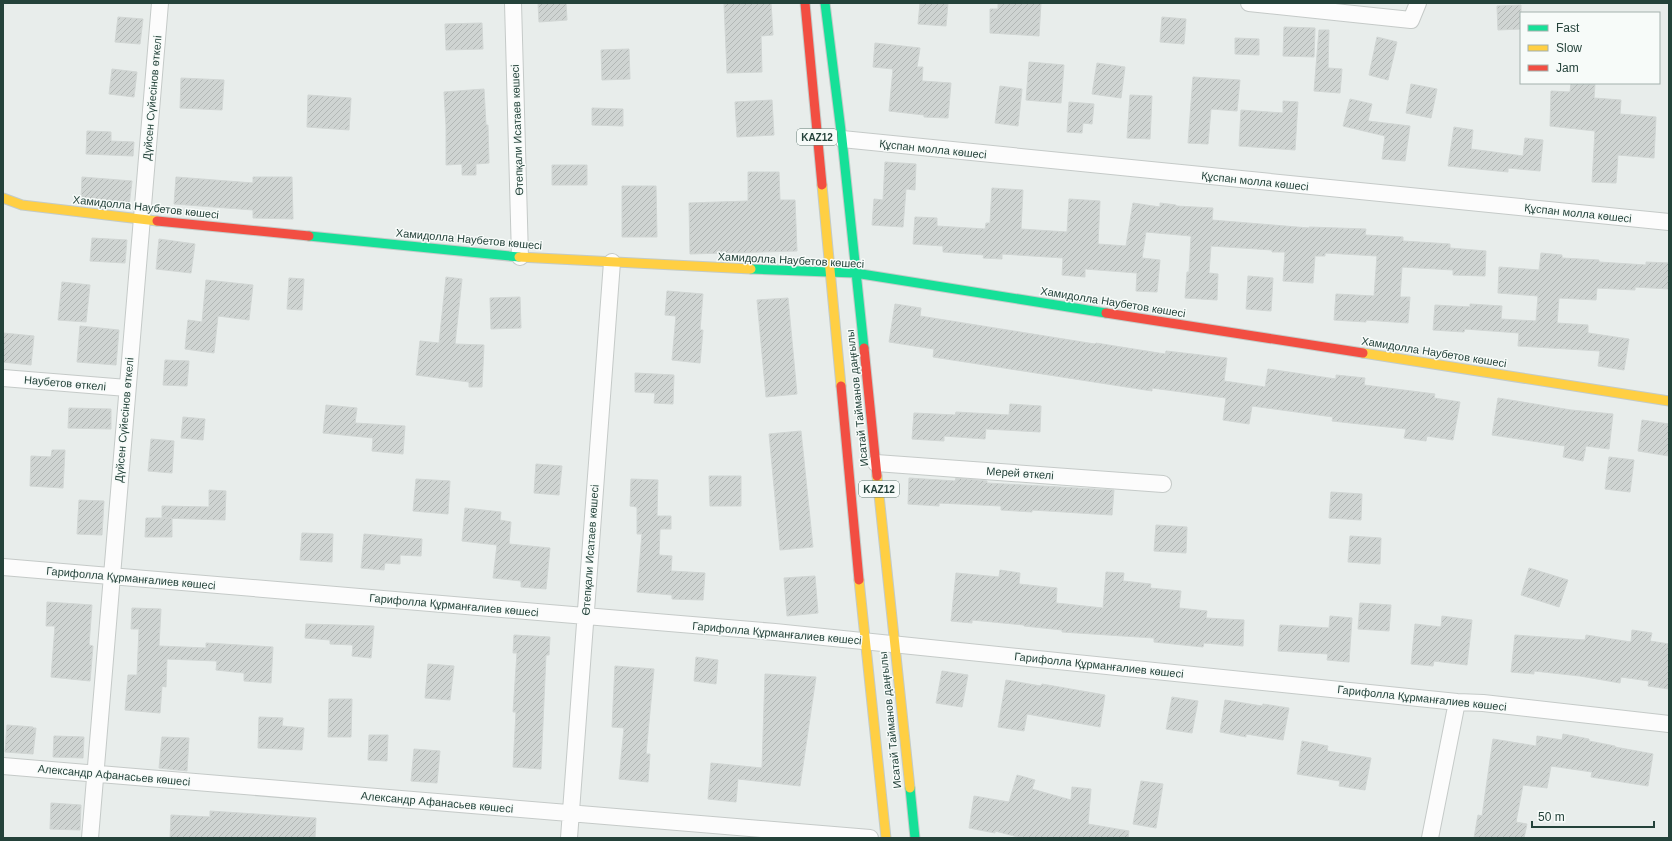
<svg xmlns="http://www.w3.org/2000/svg" width="1672" height="841" viewBox="0 0 1672 841" font-family="Helvetica,sans-serif">
  <style>
    .building { fill: url(#building-hatch); stroke: #d1d6d4 }
    .lines { fill: none; stroke-linecap: round; stroke-linejoin: round }
    .street-casing { stroke: #c5cac8; stroke-width: 18 }
    .fast-casing { stroke: #c3cbc8; stroke-width: 11 }
    .slow-casing { stroke: #c3cbc8; stroke-width: 11 }
    .jam-casing { stroke: #c3cbc8; stroke-width: 11 }
    .street { stroke: #fcfcfc; stroke-width: 16 }
    .fast { stroke: #16e098; stroke-width: 9 }
    .slow { stroke: #ffcf43; stroke-width: 9 }
    .jam { stroke: #f24e42; stroke-width: 9 }
    .labels { text-anchor: middle; dominant-baseline: central; stroke-width: 3; stroke-linejoin: round; paint-order: stroke }
    .shield { fill: #f7fbf9; stroke: #637a73; stroke-width: 1 }
    .shield-label { font-size: 10px; font-weight: bold; fill: #24423a }
    .street-label { font-size: 11px; fill: #24423a; stroke: #f7fbf9 }
  </style>
  <defs>
    <pattern id="building-hatch" width="6" height="6" patternUnits="userSpaceOnUse"><rect width="6" height="6" fill="#cfd4d2"/><path d="M-1 1l2-2M0 6l6-6M5 7l2-2" fill="none" stroke="#b2b7b5"/></pattern>
  </defs>
  <rect width="100%" height="100%" fill="#e8edeb"/>
  <!-- building -->
  <path class="building" d="M538,3h28l1,17 -28,2z
    M724,3h47l2,32 -12,1 1,36 -35,1z
    M920,3h28l-2,23 -28,-2z
    M998,3h43l-2,33 -49,-3v-24h8z
    M1521,5v24l-23,1 -1,-24z
    M118,17l25,2 -3,25 -25,-2z
    M1162,17l24,2 -2,25 -24,-2z
    M482,23l1,26 -37,1 -1,-26z
    M1284,27l31,1 -1,29 -31,-1z
    M1319,30h10l-1,38 14,1 -2,24 -26,-2z
    M1377,37l20,5 -9,38 -19,-5z
    M1235,38l24,1v16l-24,-1z
    M875,43l45,5 -3,19h6l-1,14 29,2 -3,35 -24,-1v-2l-35,-4 4,-42 -20,-2z
    M629,49l1,30 -28,1 -1,-30z
    M1029,62l35,3 -3,38 -35,-3z
    M1097,63l28,4 -4,31 -29,-4z
    M112,69l25,3 -3,25 -25,-3z
    M1193,77l47,3 -3,31 -26,-2 -3,35 -20,-1z
    M181,78l43,2 -2,30 -42,-2z
    M1571,83l24,1 -1,14 27,2 -1,14 36,3 -2,41 -36,-3 -2,28 -24,-1 3,-51 -45,-5 1,-35 19,1z
    M1411,84l26,5 -6,29 -25,-5z
    M1000,86l22,3 -4,37 -23,-3z
    M484,89l2,36h2l1,38 -13,1v11h-14v-11l-16,1v-39l-2,-34z
    M308,95l43,3 -2,32 -42,-3z
    M1130,95l22,1 -2,43 -23,-1z
    M1350,99l22,5 -4,17 42,5 -5,35 -23,-2 3,-23 -42,-10z
    M772,100l2,35 -37,2 -2,-35z
    M1283,101l15,1 -3,48 -56,-4 2,-36 42,3z
    M1069,102l25,2 -2,20 -9,-1 -1,10 -15,-1z
    M592,108l31,1v17l-31,-1z
    M1454,127l19,3 -2,19 52,7 2,-18 18,2 -3,31 -32,-3v4l-60,-6z
    M87,131l24,1v9l23,1 -1,14 -47,-2z
    M885,162l31,2 -1,26 -9,-1 -3,38 -31,-2 2,-26 9,1z
    M552,165h35v20h-35z
    M748,172h31l1,28h15l2,51 -107,3 -1,-51 59,-2z
    M82,177l50,4 -3,25 -48,-6z
    M176,177l77,6v-6h39l1,42 -40,-1v-8l-79,-6z
    M622,186h34l1,51h-35z
    M992,188l31,2 -2,39 46,3 2,-33 31,2 -2,43 28,2 7,-43 27,4v-4l16,2v1l37,2 -1,12 97,8v-1l57,2 -1,6 38,2v4l47,3v4l36,3 -1,25 -32,-1v-5l-51,-3 -2,30h10l-2,26 -42,-3v2l-32,-2 2,-26 38,2 3,-40 -52,-3v3h-10l-2,27 -30,-2 2,-29h-13v-2l-61,-4 -2,27 9,1 -1,26 -32,-2 2,-26h2l2,-36 -45,-4 -4,26 18,2 -3,32 -21,-1 1,-18 -52,-4v8l-23,-2 1,-17 -61,-4v5l-19,-1 1,-3 -41,-3v-6l-30,-2 2,-27 22,1v8l48,3 1,-6h4z
    M92,238l35,2 -2,23 -35,-2z
    M159,239l36,5 -4,29 -35,-4z
    M1541,253l21,2v3l37,2v2l47,3v-3l23,1v26l-34,-2v3l-38,-2 -1,12 -37,-2 -2,25 31,2v8l41,6 -5,31 -26,-4 2,-15 -82,-5 1,-13 -54,-4 -1,3 -31,-2 2,-25 35,2v-3l32,2 -1,13 35,2 2,-25 -40,-3 1,-26 40,3z
    M1248,276l25,2 -2,33 -25,-2z
    M446,277l16,2 -7,65 29,1 -2,42h-13v-5l-53,-7 4,-34 19,2z
    M289,278l15,1 -2,31 -15,-1z
    M206,280l47,5 -4,35 -31,-4 -4,37 -29,-4 3,-29 14,2z
    M62,282l28,3 -4,37 -28,-2z
    M667,291l36,3 -3,36h3l-3,33 -28,-3 4,-44 -11,-1z
    M520,297l1,31 -30,1 -1,-31z
    M788,298l9,96 -31,3 -9,-97z
    M895,304l26,4 -1,8 175,28 1,-1 69,11 1,-3 61,7 -3,23 41,6 3,-18 68,10v-4l29,3 -1,7 71,9 -1,4 26,4 -7,38 -26,-4 -1,5 -22,-3 2,-9 -74,-8 1,-4 -81,-11 -3,18 -26,-4 3,-22 -74,-10v3l-219,-34 1,-8 -45,-7z
    M80,326l39,4 -3,35 -39,-3z
    M3,333l31,3 -3,29 -28,-3z
    M165,360l24,1 -2,25 -24,-1z
    M635,373l39,2 -1,29 -19,-1 1,-10 -20,-1z
    M1498,398l73,12 42,4 -4,35 -23,-3 -3,15 -20,-4 2,-11 -73,-11z
    M1010,404l31,2 -1,26 -54,-3 -1,10 -41,-3v5l-32,-2 2,-26 41,2 1,-3 53,3z
    M326,405l31,3 -2,15 50,3 -2,28 -31,-3 1,-13 -50,-5z
    M69,408l42,1v20l-43,-1z
    M183,417l22,2 -2,21 -22,-2z
    M1642,420l27,4v32l-31,-5z
    M801,431l12,116 -33,3 -11,-116z
    M151,439l23,2 -2,32 -24,-2z
    M52,450h13l-2,38 -33,-2 1,-30 20,1z
    M1609,457l25,3 -4,32 -25,-3z
    M536,464l26,2 -3,29 -25,-2z
    M709,476h32v30h-31z
    M909,478l46,3 1,-3 31,3v2l127,7 -2,25 -80,-5v2l-31,-2v-4l-62,-3v3l-31,-2z
    M416,479l34,2 -2,33 -35,-3z
    M631,479l27,1 -1,36h14v13h-11l-1,26 13,1 -1,15 34,2 -2,27 -31,-1v-4l-35,-3 5,-58h-5v-27l-7,-1z
    M209,490l17,1 -1,29 -63,-2v-12l47,1z
    M1331,492l31,2 -1,26 -32,-2z
    M79,500l25,1 -2,34 -25,-1z
    M465,508l36,4 -1,8 11,2 -2,22 41,4 -4,41 -25,-2v-6l-28,-3 4,-33 -35,-4z
    M146,518h26v19h-27z
    M1156,525l31,2 -1,26 -32,-2z
    M302,533l31,1 -1,28 -32,-2z
    M364,534l58,5 -1,17 -21,-1v9l-15,-1 -1,7 -23,-2z
    M1350,536l31,2 -1,26 -32,-2z
    M1529,568l39,12 -9,27 -38,-12z
    M1000,570l20,3 -1,11 38,4 -1,15 47,5 3,-36 18,1 -1,8 28,3 -1,4 31,3 -2,17 28,3 -1,7 38,2 -1,26 -39,-3 -1,4 -49,-5v-4l-92,-6v-2l-38,-4v-1l-52,-5v3l-21,-2 5,-48 43,4z
    M815,576l3,37 -31,3 -3,-38z
    M47,602l45,3 -3,40 4,1 -3,35 -39,-4 4,-51h-9z
    M1360,603l31,2 -2,26 -31,-2z
    M132,608l29,1 -2,37 47,2v-5l67,4 -2,36 -27,-2v-8l-28,-3 1,-9 -50,-2 -1,28 -4,-1 -2,27 -35,-3 3,-35h9l2,-46h-8z
    M1330,616l22,2 -3,44 -22,-2 1,-6 -50,-3 2,-26 49,3z
    M1442,616l30,4 -5,45 -33,-4 -1,5 -22,-2 4,-40 26,3z
    M306,624l68,2 -3,32 -19,-2 1,-11 -23,-1v-4l-25,-2z
    M1632,630l20,3 -2,8 19,3v45l-21,-3 1,-5 -28,-4 -1,6 -40,-7 -46,-5v3l-23,-2 4,-37 70,5 1,-5 45,7z
    M514,635l36,2 -1,18h-3l-5,114 -28,-2 3,-55h-3l4,-59h-4z
    M696,657l22,3 -2,24 -22,-3z
    M428,664l26,2 -4,34 -25,-2z
    M615,666l39,3 -8,85h4l-2,28 -29,-3 5,-51 -12,-1z
    M942,671l26,4 -6,32 -26,-4z
    M765,674l51,3 -16,109 -62,-7 -2,23 -28,-3 3,-36 51,5z
    M1006,680l35,6 1,-2 63,11 -5,32 -73,-13 -3,17 -26,-4z
    M1172,697l26,4 -6,32 -26,-4z
    M329,699h23l-1,38h-23z
    M1225,700l37,6 1,-2 26,4 -6,32 -37,-6v3l-26,-5z
    M259,717l24,1 -1,8 22,2 -2,22 -44,-2z
    M7,725l26,2v1h3l-3,26 -28,-2z
    M1563,734l26,5v2l26,5v1l38,7 -5,32 -57,-9 1,-5 -41,-6 -4,22 -24,-3 -7,37 11,2 -3,14h-50l4,-23 4,1 11,-77 43,7 1,-10 25,4z
    M369,735h19l-1,26 -19,-1z
    M54,736l30,1 -1,21 -30,-1z
    M162,737l27,1 -2,33 -28,-3z
    M1302,741l26,5 -1,5 44,7 -6,32 -26,-4 1,-5 -43,-7z
    M414,749l26,2 -3,32 -26,-2z
    M1017,775l18,5 -3,9 39,11 1,-13 19,2 -3,35 41,7 -1,7h-106l-27,-7v2l-26,-5 5,-32 35,6z
    M1141,781l22,3 -7,44 -23,-4z
    M51,803l30,2 -1,25 -30,-1z
    M210,811l106,7 -1,20h-145l1,-23 39,2z"/>
  <g class="lines">
    <!-- street casing -->
    <g class="street-casing">
      <path id="street" d="M513,3l7,254
        M1249,3l162,17 7,-17
        M842,139l827,83
        M3,378l124,10
        M876,463l287,21
        M3,567l772,65 682,70 26,1 186,21
        M3,766l867,72
        M90,838l70,-835
        M569,838l43,-576
        M1430,838l27,-136"/>
    </g>
    <!-- fast casing -->
    <g class="fast-casing">
      <path id="fast" d="M825,3l17,136 22,209
        M309,236l210,21
        M751,269l104,4 251,40
        M910,788l5,50"/>
    </g>
    <!-- slow casing -->
    <g class="slow-casing">
      <path id="slow" d="M822,185l19,201
        M3,198l19,7 135,16
        M519,257l232,12
        M1363,353l306,48
        M877,476l33,312
        M859,580l27,258"/>
    </g>
    <!-- jam casing -->
    <g class="jam-casing">
      <path id="jam" d="M805,3l17,182
        M157,221l152,15
        M1106,313l257,40
        M864,348l13,128
        M841,386l18,194"/>
    </g>
    <!-- street -->
    <use href="#street" class="street"/>
    <!-- fast -->
    <use href="#fast" class="fast"/>
    <!-- slow -->
    <use href="#slow" class="slow"/>
    <!-- jam -->
    <use href="#jam" class="jam"/>
  </g>
  <g class="labels">
    <!-- shield labels -->
    <g class="shield">
      <rect x="797" y="129" width="40" height="16" rx="3"/>
      <rect x="859" y="481" width="40" height="16" rx="3"/>
    </g>
    <g class="shield-label">
      <text x="817" y="137">KAZ12</text>
      <text x="879" y="489">KAZ12</text>
    </g>
    <!-- street labels -->
    <g class="street-label">
      <text transform="translate(152 98) rotate(-85)">Дүйсен Сүйесінов өткелі</text>
      <text transform="translate(517 130) rotate(-92)">Өтепқали Исатаев көшесі</text>
      <text transform="translate(933 149) rotate(6)">Құспан молла көшесі</text>
      <text transform="translate(1255 181) rotate(6)">Құспан молла көшесі</text>
      <text transform="translate(146 207) rotate(6)">Хамидолла Наубетов көшесі</text>
      <text transform="translate(1578 213) rotate(6)">Құспан молла көшесі</text>
      <text transform="translate(469 239) rotate(5)">Хамидолла Наубетов көшесі</text>
      <text transform="translate(791 260) rotate(3)">Хамидолла Наубетов көшесі</text>
      <text transform="translate(1113 302) rotate(9)">Хамидолла Наубетов көшесі</text>
      <text transform="translate(1434 352) rotate(9)">Хамидолла Наубетов көшесі</text>
      <text transform="translate(65 383) rotate(5)">Наубетов өткелі</text>
      <text transform="translate(857 398) rotate(-96)">Исатай Тайманов даңғылы</text>
      <text transform="translate(124 420) rotate(-85)">Дүйсен Сүйесінов өткелі</text>
      <text transform="translate(1020 473) rotate(4)">Мерей өткелі</text>
      <text transform="translate(590 550) rotate(-86)">Өтепқали Исатаев көшесі</text>
      <text transform="translate(131 578) rotate(5)">Гарифолла Құрманғалиев көшесі</text>
      <text transform="translate(454 605) rotate(5)">Гарифолла Құрманғалиев көшесі</text>
      <text transform="translate(777 633) rotate(5)">Гарифолла Құрманғалиев көшесі</text>
      <text transform="translate(1099 665) rotate(6)">Гарифолла Құрманғалиев көшесі</text>
      <text transform="translate(1422 698) rotate(6)">Гарифолла Құрманғалиев көшесі</text>
      <text transform="translate(890 720) rotate(-96)">Исатай Тайманов даңғылы</text>
      <text transform="translate(114 775) rotate(5)">Александр Афанасьев көшесі</text>
      <text transform="translate(437 802) rotate(5)">Александр Афанасьев көшесі</text>
    </g>
  </g>
  <!-- border -->
  <rect width="1672" height="841" fill="none" stroke="#24423a" stroke-width="8"/>
  <!-- legend -->
  <rect x="1520" y="12" width="140" height="72" fill="#f7fbf9" stroke="#a3b1ad"/>
  <rect x="1528" y="25" width="20" height="6" fill="#16e098" stroke="#a3b1ad"/>
  <text x="1556" y="32" font-size="12" fill="#24423a">Fast</text>
  <rect x="1528" y="45" width="20" height="6" fill="#ffcf43" stroke="#a3b1ad"/>
  <text x="1556" y="52" font-size="12" fill="#24423a">Slow</text>
  <rect x="1528" y="65" width="20" height="6" fill="#f24e42" stroke="#a3b1ad"/>
  <text x="1556" y="72" font-size="12" fill="#24423a">Jam</text>
  <!-- scale -->
  <path d="M1532 821v6h122v-6" fill="none" stroke="#24423a" stroke-width="2"/>
  <text x="1538" y="821" font-size="12" fill="#24423a" stroke="#f7fbf9" stroke-width="3" paint-order="stroke">50 m</text>
</svg>
